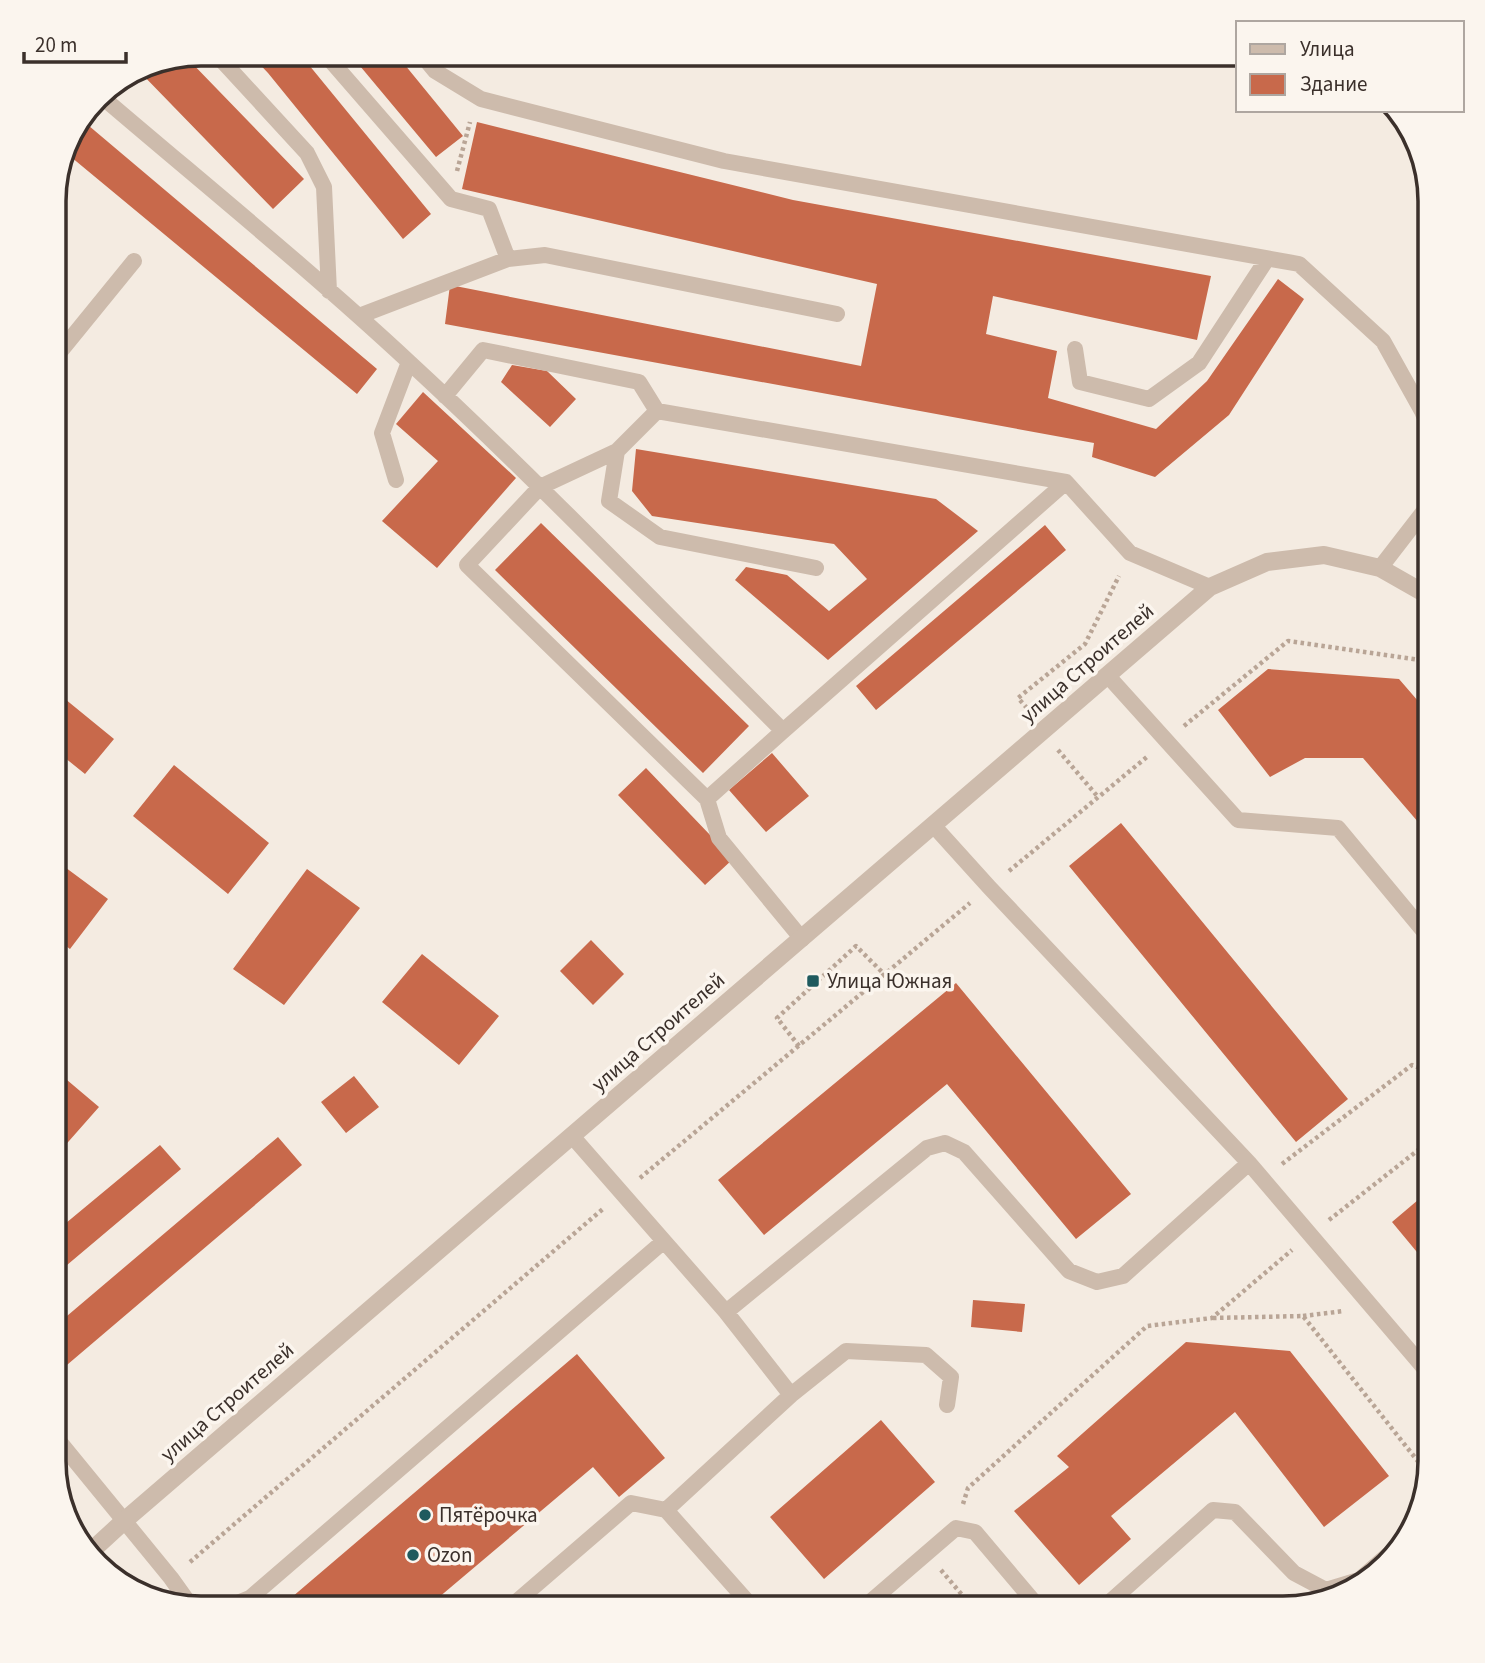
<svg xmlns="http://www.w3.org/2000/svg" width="1485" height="1663" viewBox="0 0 1485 1663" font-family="'Source Sans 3',sans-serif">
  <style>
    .building { fill: #c8694b }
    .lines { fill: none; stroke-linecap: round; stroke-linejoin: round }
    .path { stroke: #b9a596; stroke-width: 4.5; stroke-dasharray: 3.5 3.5; stroke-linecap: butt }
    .lane { stroke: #cdbbac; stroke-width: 16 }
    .street { stroke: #cdbbac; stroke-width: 18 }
    .poi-dot { fill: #1f5a5e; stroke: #fbf5ee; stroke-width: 2.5 }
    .labels { text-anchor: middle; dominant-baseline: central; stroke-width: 7; stroke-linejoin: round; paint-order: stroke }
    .street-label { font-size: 21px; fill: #3b302b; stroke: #fbf5ee }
    .poi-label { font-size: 21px; fill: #3b302b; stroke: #fbf5ee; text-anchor: start }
    .rim { fill: none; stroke: #3b302b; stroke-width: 3.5 }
  </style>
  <rect width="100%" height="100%" fill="#f4ebe1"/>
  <!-- building -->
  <path class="building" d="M250,54h50l131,160 -28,25 -135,-166z
    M350,54h46l67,82 -27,21z
    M186,57l118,122 -31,30 -135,-139 8,-5z
    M82,120l295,249 -20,25 -292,-242 5,-16z
    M477,122l316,78 418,76 -14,64 -204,-44 -7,38 71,17 -9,47 108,31 51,-48 71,-102 26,20 -75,116 -74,62 -63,-20 2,-14 -649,-119 5,-39 411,81 16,-82 -415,-95z
    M512,365l35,6 29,28 -26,28 -49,-45z
    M423,392l93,86 -79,90 -55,-47 56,-60 -42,-37z
    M636,449l300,50 42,32 -150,129 -93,-80 11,-13 41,8 42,36 38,-32 -33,-35 -182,-28 -20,-25z
    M541,523l208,203 -46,47 -208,-203z
    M1045,525l21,25 -190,160 -20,-24z
    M1268,669l131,10 32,37v121l-68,-79h-58l-35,19 -52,-67z
    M54,690l60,49 -29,35 -31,-25z
    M772,753l37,43 -43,36 -37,-42z
    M174,765l95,78 -41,51 -95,-78z
    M646,768l87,91 -28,26 -87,-90z
    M1121,823l227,276 -52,43 -227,-276z
    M54,859l54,40 -38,50 -16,-12z
    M307,869l53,39 -76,97 -51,-36z
    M591,940l33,34 -31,31 -33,-34z
    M422,954l77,62 -40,49 -77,-63z
    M956,983l175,211 -55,45 -129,-155 -183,151 -46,-55z
    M54,1069l45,38 -45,51z
    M354,1076l25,31 -33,26 -25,-31z
    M278,1137l24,28 -248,211v-49z
    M160,1145l21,24 -127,107v-43z
    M1431,1189v80l-39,-47z
    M973,1300l52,4 -3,28 -51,-5z
    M1186,1342l104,9 99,125 -65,51 -89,-115 -124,104 20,23 -52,46 -65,-74 55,-44 -12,-11z
    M577,1354l88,104 -46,39 -26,-30 -168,142h-147z
    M881,1420l54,62 -111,97 -54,-62z"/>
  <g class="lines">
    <!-- path -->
    <path class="path" d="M457,171l13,-49
      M1027,708l-9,-10 67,-54 34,-68
      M1184,726l104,-85 132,19 11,12
      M1058,750l40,47
      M1009,871l139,-115
      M799,1046l-22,-28 79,-72 29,29
      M1282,1164l130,-99 10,4 9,12
      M640,1178l330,-275
      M1329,1220l102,-80
      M1303,1316l41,-5
      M1213,1318l90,-2 125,158
      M963,1504l5,-16 179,-162 65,-8 80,-68
      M190,1562l414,-354
      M941,1570l33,39"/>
    <!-- lane -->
    <path class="lane" d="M216,54l91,99 17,34 5,104
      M325,54l126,145 38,10 19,50
      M421,54l14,17 46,28 243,62 575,103 84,77 39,70 9,22
      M101,96c103,88 209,174 308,266 129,119 250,245 374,369
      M359,316l149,-57 37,-4 292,59
      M1075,349l5,33 69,17 50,-36 68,-104
      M55,358l79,-97
      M445,396l38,-46 156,32 18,29
      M617,451l-77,36 -73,78 240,234
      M396,480l-14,-47 27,-71
      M816,568l-156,-31 -51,-36 8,-50 40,-40 409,71 64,71 80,34
      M1380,568l51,-66
      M1108,676l130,144 100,8 93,112
      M933,825l56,62 260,276 182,213
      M802,939l-83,-101 -12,-39 76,-68 283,-249
      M572,1136l154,176 65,83 -125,115 88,99
      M726,1312l201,-164 18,-5 19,9 105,119 28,11 26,-6 126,-113
      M791,1395l55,-44 80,4 25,22 -4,28
      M54,1435l117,143 20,28
      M223,1609l27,-11 414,-357
      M508,1609l123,-106 35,7
      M862,1609l94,-81 19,4 65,77
      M1102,1609l111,-99 22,2 59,61 32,17 33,-10 44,-38"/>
    <!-- street -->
    <path class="street" d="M88,1554l37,-34 1085,-933 57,-25 57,-7 56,13 51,29"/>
  </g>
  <!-- markers -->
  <g class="poi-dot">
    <rect x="806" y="974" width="14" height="14" rx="3.5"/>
    <circle cx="425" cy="1515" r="7"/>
    <circle cx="413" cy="1555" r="7"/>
  </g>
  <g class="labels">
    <!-- street labels -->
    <g class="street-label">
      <text transform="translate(1087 663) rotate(-41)">улица Строителей</text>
      <text transform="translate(658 1032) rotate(-41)">улица Строителей</text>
      <text transform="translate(227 1402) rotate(-41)">улица Строителей</text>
    </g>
    <!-- poi labels -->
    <g class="poi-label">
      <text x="827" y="981">Улица Южная</text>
      <text x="439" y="1515">Пятёрочка</text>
      <text x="427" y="1555">Ozon</text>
    </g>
  </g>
  <!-- crop -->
  <path d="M0 0H1485V1663H0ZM201 66H1283A135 135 0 0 1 1418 201V1461A135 135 0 0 1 1283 1596H201A135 135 0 0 1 66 1461V201A135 135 0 0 1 201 66Z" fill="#fbf5ee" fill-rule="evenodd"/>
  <path class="rim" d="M201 66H1283A135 135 0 0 1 1418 201V1461A135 135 0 0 1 1283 1596H201A135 135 0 0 1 66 1461V201A135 135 0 0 1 201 66Z"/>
  <!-- legend -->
  <rect x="1236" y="21" width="228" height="91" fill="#fbf5ee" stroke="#aea6a0" stroke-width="2"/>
  <rect x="1250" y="44" width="35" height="10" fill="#cdbbac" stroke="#aea6a0" stroke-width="2"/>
  <text x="1300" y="56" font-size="21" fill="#3b302b">Улица</text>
  <rect x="1250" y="74" width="35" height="21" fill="#c8694b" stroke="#aea6a0" stroke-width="2"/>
  <text x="1300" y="91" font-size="21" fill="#3b302b">Здание</text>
  <!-- scale -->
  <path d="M24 52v10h102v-10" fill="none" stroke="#3b302b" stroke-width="3.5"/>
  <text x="35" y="52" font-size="21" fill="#3b302b" stroke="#fbf5ee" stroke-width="5" paint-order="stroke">20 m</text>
</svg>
